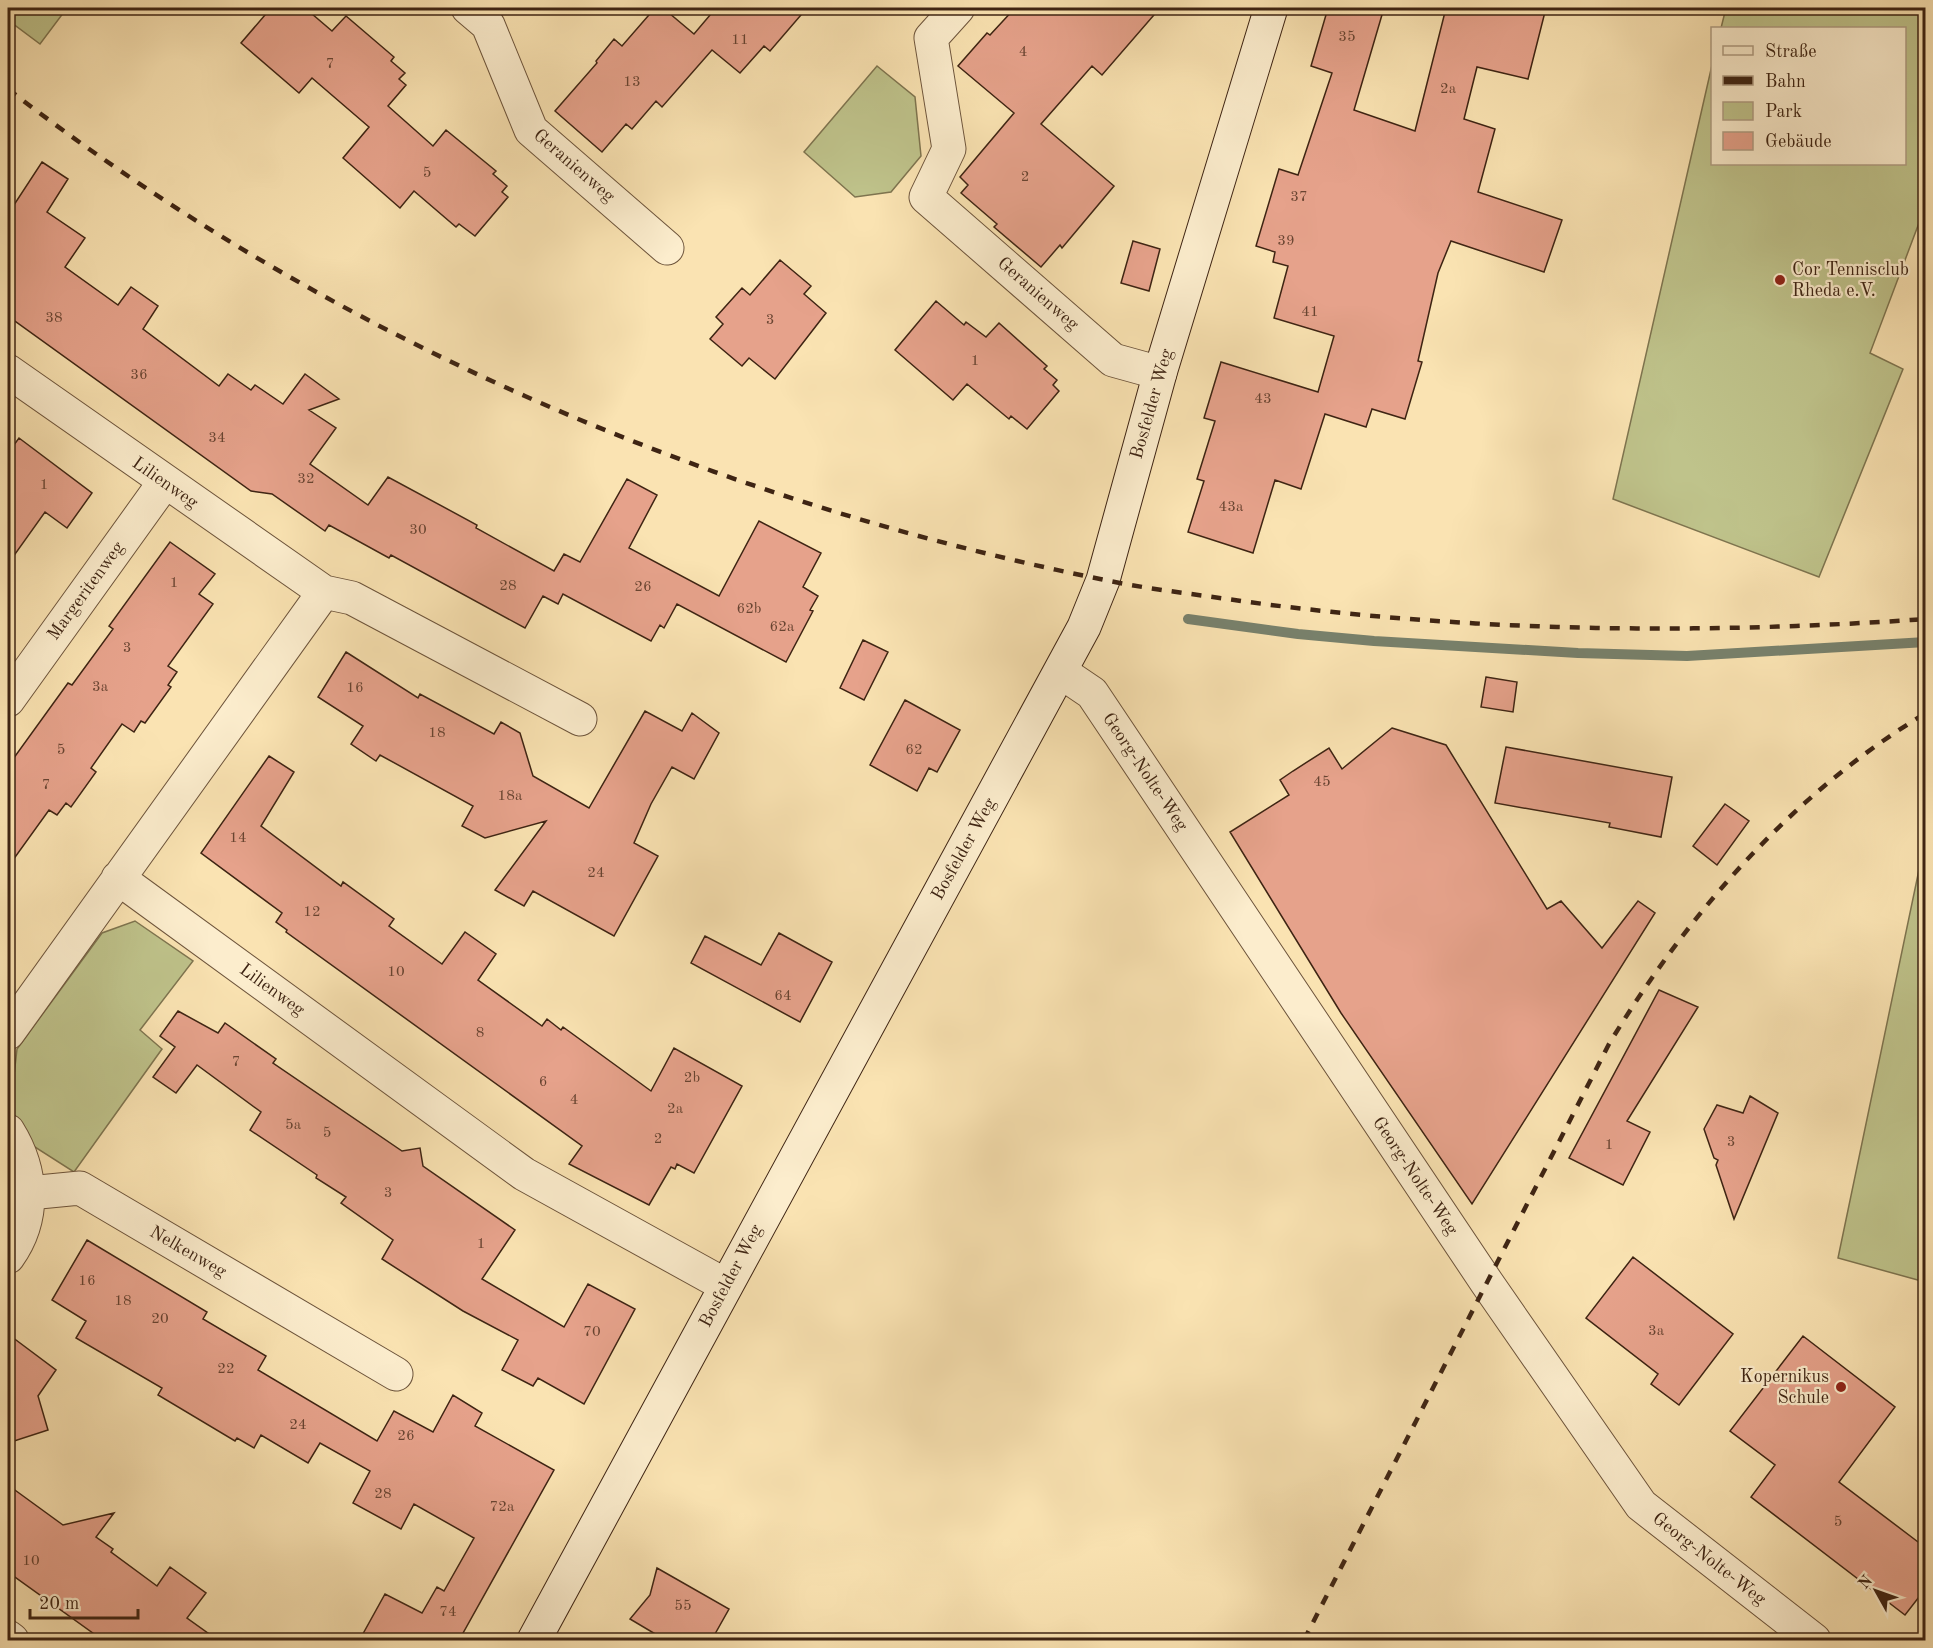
<svg xmlns="http://www.w3.org/2000/svg" width="1933" height="1648" viewBox="0 0 1933 1648" font-family="'Old Standard TT',serif">
  <style>
    .green { fill: #bfc38b; stroke: #7e744f; stroke-width: 1.5 }
    .lines { fill: none; stroke-linecap: round; stroke-linejoin: round }
    .stream { stroke: #78816c; stroke-width: 10 }
    .building { fill: #e6a28b; stroke: #3e2413; stroke-width: 1.5 }
    .street-casing { stroke: #6d543b; stroke-width: 35 }
    .secondary-casing { stroke: #3e2413; stroke-width: 35 }
    .street { stroke: #fcedcd; stroke-width: 33 }
    .secondary { stroke: #fcedcd; stroke-width: 33 }
    .rail { stroke: #3e2413; stroke-width: 4.5; stroke-dasharray: 10 10; stroke-linecap: butt }
    .poi-dot { fill: #8f2418; stroke: #fcedcd; stroke-width: 2 }
    .labels { text-anchor: middle; dominant-baseline: central; stroke-width: 4.5; stroke-linejoin: round; paint-order: stroke }
    .number-label { font-size: 15px; fill: #684431 }
    .street-label { font-size: 18px; fill: #3e2413; stroke: #fcedcd }
    .poi-label { font-size: 18px; fill: #3e2413; stroke: #fcedcd; text-anchor: start }
  </style>
  <rect width="100%" height="100%" fill="#fae3b2"/>
  <filter id="stains"><feTurbulence type="fractalNoise" baseFrequency=".00333" numOctaves="4"/><feColorMatrix values="0 0 0 0 .2 0 0 0 0 .09 0 0 0 0 .02 0 0 0 .5 -.17"/></filter>
  <radialGradient id="worn" r=".72"><stop offset=".6" stop-color="#630" stop-opacity="0"/><stop offset="1" stop-color="#630" stop-opacity=".3"/></radialGradient>
  <!-- green -->
  <path class="green" d="M8,8h59l-27,36 -32,-24z
    M1726,8h199v199l-55,146 33,16 -84,208 -206,-78 99,-434v99h192v-136h-183z
    M877,66l38,31 6,59 -30,36 -36,5 -51,-45z
    M1925,841v441l-87,-24z
    M135,921l58,40 -53,69 22,19 -88,123 -47,-30 -17,-31 7,-62 85,-116z"/>
  <g class="lines">
    <!-- stream -->
    <path class="stream" d="M1188,619l110,15 76,7 204,12 109,3 239,-14"/>
  </g>
  <!-- building -->
  <path class="building" d="M271,8h34l27,23 14,-15 48,41 -3,4 14,12 -6,6 7,6 -18,21 45,40 13,-16 50,41 -3,3 14,12 -5,6 6,5 -33,39 -16,-12 -3,3 -42,-36 -14,17 -57,-50 26,-31 -57,-49 -13,15 -58,-50z
    M655,8h8l31,26 22,-26h91l-37,43 -6,-5 -24,27 -28,-23 -50,57 -6,-6 -24,28 -6,-5 -24,28 -47,-41 42,-48 -1,-2 18,-22 8,7z
    M1015,8h145l-58,67 -10,-9 -51,58 73,62 -52,62 -2,-3 -19,22 -47,-40 3,-3 -36,-31 7,-8 -8,-8 54,-64 -56,-47 29,-33 3,2z
    M1328,8h56l-30,102 61,21 31,-123h100l-18,71 -51,-12 -13,52 31,10 -17,63 84,28 -18,52 -93,-31 -13,32 -20,88 4,1 -17,57 -33,-10 -6,18 -41,-13 -24,75 -26,-9 -22,73 -65,-21 16,-51 -7,-2 18,-58 -11,-3 17,-56 97,30 16,-56 -60,-18 14,-52 -15,-4 2,-10 -19,-6 23,-77 19,6 34,-102 -21,-7z
    M42,162l26,17 -21,33 38,26 -20,29 53,38 13,-18 27,19 -15,23 76,57 9,-12 23,16 4,-5 28,19 22,-30 34,25 -30,11 27,18 -26,36 58,41 20,-28 89,48 -1,3 78,43 10,-17 16,8 47,-83 30,16 -28,53 90,48 40,-75 62,32 -18,34 15,9 -8,14 3,1 -27,51 -109,-58 -13,24 -4,-3 -9,16 -88,-47 -5,10 -15,-8 -18,32 -134,-73 -2,3 -60,-33 -4,6 -53,-37 -21,-3 -243,-175v-102z
    M1133,241l27,8 -11,42 -28,-8z
    M780,260l31,26 -7,8 22,19 -51,66 -26,-21 -7,8 -32,-27 13,-15 -7,-7 26,-29 8,7z
    M936,301l28,24 2,-3 20,15 13,-14 48,43 -3,3 13,11 -4,5 6,6 -32,38 -16,-13 -2,3 -42,-35 -14,16 -58,-50z
    M19,438l73,55 -25,35 -22,-16 -37,52v-111z
    M170,542l45,32 -16,20 14,10 -45,62 9,6 -9,13 3,2 -26,36 -4,-2 -7,11 -12,-8 -31,44 5,4 -25,35 -5,-4 -9,12 -8,-5 -41,57v-101l60,-83 4,2 41,-56 -4,-3z
    M863,640l25,12 -24,48 -24,-12z
    M346,652l72,46 2,-4 74,40 7,-12 19,11 13,43 56,32 56,-97 37,20 10,-18 27,20 -25,46 -22,-12 -21,37 -17,39 24,13 -44,80 -81,-45 -9,15 -29,-16 51,-69 -61,17 -23,-12 11,-20 -93,-51 -4,6 -25,-17 12,-18 -45,-29z
    M1486,677l31,5 -4,30 -32,-5z
    M905,700l55,30 -23,42 -8,-4 -12,23 -47,-26z
    M1392,728l54,17 101,164 14,-8 41,47 36,-47 17,12 -183,291 -131,-191 -111,-181 59,-37 -9,-15 13,-9 36,-23 13,21z
    M1506,747l166,30 -11,60 -52,-10 1,-4 -115,-20z
    M269,756l25,16 -33,54 80,60 2,-4 51,37 -5,7 53,38 23,-32 31,22 -18,26 64,46 5,-7 14,11 2,-3 88,64 23,-43 68,38 -48,87 -17,-9 -2,5 -4,-2 -22,38 -80,-41 13,-18 -296,-214 1,-2 -11,-8 6,-9 -81,-60z
    M1725,804l24,17 -32,44 -24,-19z
    M779,933l53,29 -32,60 -109,-59 14,-27 56,29z
    M1659,990l39,17 -71,114 23,11 -27,53 -54,-27z
    M178,1011l40,22 7,-10 51,36 -3,4 129,88 18,-3 3,18 92,64 -33,49 82,48 24,-43 47,25 -51,95 -46,-26 -5,8 -31,-16 16,-30 -55,-29 -81,-52 11,-19 -52,-37 5,-6 -30,-19 1,-3 -67,-45 11,-18 -64,-47 -21,28 -23,-16 22,-30 -15,-11z
    M1750,1096l28,17 -44,106 -18,-54 2,-5 -4,-2 -10,-29 13,-24 26,8z
    M87,1240l120,72 -4,7 63,37 -8,14 119,71 17,-30 39,21 20,-37 29,18 -7,13 79,44 -92,165 11,6h-114l26,-47 37,19 15,-26 7,4 30,-53 -60,-34 -13,25 -48,-26 17,-32 -50,-28 -12,20 -47,-28 -7,13 -17,-10 -2,3 -77,-46 4,-7 -86,-50 10,-17 -34,-21z
    M1633,1257l100,77 -54,71 -28,-21 7,-10 -72,-56z
    M8,1334l48,36 -18,26 10,34 -40,13z
    M1803,1336l92,71 -56,75 87,66v40l-21,27 -154,-118 24,-32 -45,-34z
    M8,1485l55,40 51,-12 -18,24 17,12 -2,3 46,34 13,-19 36,26 -19,25 32,23h-115l-96,-69z
    M657,1568l72,41 -18,32h-44l-37,-22 20,-24z"/>
  <g class="lines">
    <!-- street casing -->
    <g class="street-casing">
      <path id="street" d="M468,8l20,17 43,105 136,118
        M958,8l-27,30 18,111 -23,48 187,163 47,13
        M8,371l316,221 28,6 228,121
        M1061,672l31,21 395,590 154,222 173,135
        M8,700l156,-217
        M118,878l406,296 201,111
        M8,1033l316,-441
        M8,1131c25,40 28,87 0,126
        M29,1193l51,-5 316,186
        M8,1637l4,3"/>
    </g>
    <!-- secondary casing -->
    <g class="secondary-casing">
      <path id="secondary" d="M534,1640l550,-1013 19,-47 57,-207 111,-365"/>
    </g>
    <!-- street -->
    <use href="#street" class="street"/>
    <!-- secondary -->
    <use href="#secondary" class="secondary"/>
    <!-- rail -->
    <path class="rail" d="M8,89c318,246 698,410 1092,490 46,10 94,15 141,22 227,31 457,34 685,18
      M1304,1640l305,-596c80,-132 184,-251 317,-331"/>
  </g>
  <!-- markers -->
  <g class="poi-dot">
    <circle cx="1780" cy="280" r="6"/>
    <circle cx="1841" cy="1387" r="6"/>
  </g>
  <g class="labels">
    <!-- number labels -->
    <g class="number-label">
      <text x="1347" y="37">35</text>
      <text x="740" y="40">11</text>
      <text x="1023" y="52">4</text>
      <text x="330" y="64">7</text>
      <text x="632" y="82">13</text>
      <text x="1448" y="89">2a</text>
      <text x="427" y="173">5</text>
      <text x="1025" y="177">2</text>
      <text x="1299" y="197">37</text>
      <text x="1286" y="241">39</text>
      <text x="1310" y="312">41</text>
      <text x="54" y="318">38</text>
      <text x="770" y="320">3</text>
      <text x="975" y="361">1</text>
      <text x="139" y="375">36</text>
      <text x="1263" y="399">43</text>
      <text x="217" y="438">34</text>
      <text x="306" y="479">32</text>
      <text x="44" y="485">1</text>
      <text x="1231" y="507">43a</text>
      <text x="418" y="530">30</text>
      <text x="174" y="583">1</text>
      <text x="508" y="586">28</text>
      <text x="643" y="587">26</text>
      <text x="749" y="609">62b</text>
      <text x="782" y="627">62a</text>
      <text x="127" y="648">3</text>
      <text x="100" y="687">3a</text>
      <text x="355" y="688">16</text>
      <text x="437" y="733">18</text>
      <text x="61" y="750">5</text>
      <text x="914" y="750">62</text>
      <text x="1322" y="782">45</text>
      <text x="46" y="785">7</text>
      <text x="510" y="796">18a</text>
      <text x="238" y="838">14</text>
      <text x="596" y="873">24</text>
      <text x="312" y="912">12</text>
      <text x="396" y="972">10</text>
      <text x="783" y="996">64</text>
      <text x="480" y="1033">8</text>
      <text x="236" y="1062">7</text>
      <text x="692" y="1078">2b</text>
      <text x="543" y="1082">6</text>
      <text x="574" y="1100">4</text>
      <text x="675" y="1109">2a</text>
      <text x="293" y="1125">5a</text>
      <text x="327" y="1133">5</text>
      <text x="658" y="1139">2</text>
      <text x="1731" y="1142">3</text>
      <text x="1609" y="1145">1</text>
      <text x="388" y="1193">3</text>
      <text x="481" y="1244">1</text>
      <text x="87" y="1281">16</text>
      <text x="123" y="1301">18</text>
      <text x="160" y="1319">20</text>
      <text x="1656" y="1331">3a</text>
      <text x="592" y="1332">70</text>
      <text x="226" y="1369">22</text>
      <text x="298" y="1425">24</text>
      <text x="406" y="1436">26</text>
      <text x="383" y="1494">28</text>
      <text x="502" y="1507">72a</text>
      <text x="1838" y="1522">5</text>
      <text x="31" y="1561">10</text>
      <text x="683" y="1606">55</text>
      <text x="448" y="1612">74</text>
    </g>
    <!-- street labels -->
    <g class="street-label">
      <text transform="translate(574 166) rotate(41)">Geranienweg</text>
      <text transform="translate(1038 294) rotate(41)">Geranienweg</text>
      <text transform="translate(1152 404) rotate(-74)">Bosfelder Weg</text>
      <text transform="translate(165 483) rotate(35)">Lilienweg</text>
      <text transform="translate(86 591) rotate(-54)">Margeritenweg</text>
      <text transform="translate(1145 772) rotate(56)">Georg-Nolte-Weg</text>
      <text transform="translate(964 849) rotate(-61)">Bosfelder Weg</text>
      <text transform="translate(272 990) rotate(36)">Lilienweg</text>
      <text transform="translate(1415 1176) rotate(56)">Georg-Nolte-Weg</text>
      <text transform="translate(188 1252) rotate(30)">Nelkenweg</text>
      <text transform="translate(731 1276) rotate(-62)">Bosfelder Weg</text>
      <text transform="translate(1709 1559) rotate(38)">Georg-Nolte-Weg</text>
    </g>
    <!-- poi labels -->
    <g class="poi-label">
      <text x="1792" y="270">Cor Tennisclub<tspan x="1792" dy="21">Rheda e.V.</tspan></text>
      <text x="1829" y="1377" text-anchor="end">Kopernikus<tspan x="1829" dy="21">Schule</tspan></text>
    </g>
  </g>
  <!-- margin -->
  <rect width="1933" height="1648" fill="none" stroke="#fae3b2" stroke-width="30"/>
  <rect x="9" y="9" width="1915" height="1630" fill="none" stroke="#3e2413" stroke-width="3"/>
  <rect x="15" y="15" width="1903" height="1618" fill="none" stroke="#3e2413" stroke-width="1.5"/>
  <!-- legend -->
  <rect x="1711" y="27" width="195" height="138" fill="#fcedcd" stroke="#b09d83" stroke-width="1.5"/>
  <rect x="1723" y="46" width="30" height="9" fill="#fcedcd" stroke="#b09d83" stroke-width="1.5"/>
  <text x="1765" y="57" font-size="18" fill="#3e2413">Straße</text>
  <rect x="1723" y="76" width="30" height="9" fill="#3e2413" stroke="#b09d83" stroke-width="1.5"/>
  <text x="1765" y="87" font-size="18" fill="#3e2413">Bahn</text>
  <rect x="1723" y="102" width="30" height="18" fill="#bfc38b" stroke="#b09d83" stroke-width="1.5"/>
  <text x="1765" y="117" font-size="18" fill="#3e2413">Park</text>
  <rect x="1723" y="132" width="30" height="18" fill="#e6a28b" stroke="#b09d83" stroke-width="1.5"/>
  <text x="1765" y="147" font-size="18" fill="#3e2413">Gebäude</text>
  <!-- north arrow -->
  <g transform="translate(1876 1591) rotate(310)" stroke="#fcedcd" stroke-width="4.5" paint-order="stroke">
  <path d="M0-4.5L10 22L0 15L-10 22Z" fill="#3e2413"/>
  <text y="-9" font-size="16" font-weight="bold" text-anchor="middle" fill="#3e2413">N</text>
  </g>
  <!-- scale -->
  <path d="M30 1609v9h108v-9" fill="none" stroke="#3e2413" stroke-width="3"/>
  <text x="39" y="1609" font-size="18" fill="#3e2413" stroke="#fcedcd" stroke-width="4.5" paint-order="stroke">20 m</text>
  <rect width="100%" height="100%" filter="url(#stains)"/>
  <rect width="100%" height="100%" fill="url(#worn)"/>
</svg>
